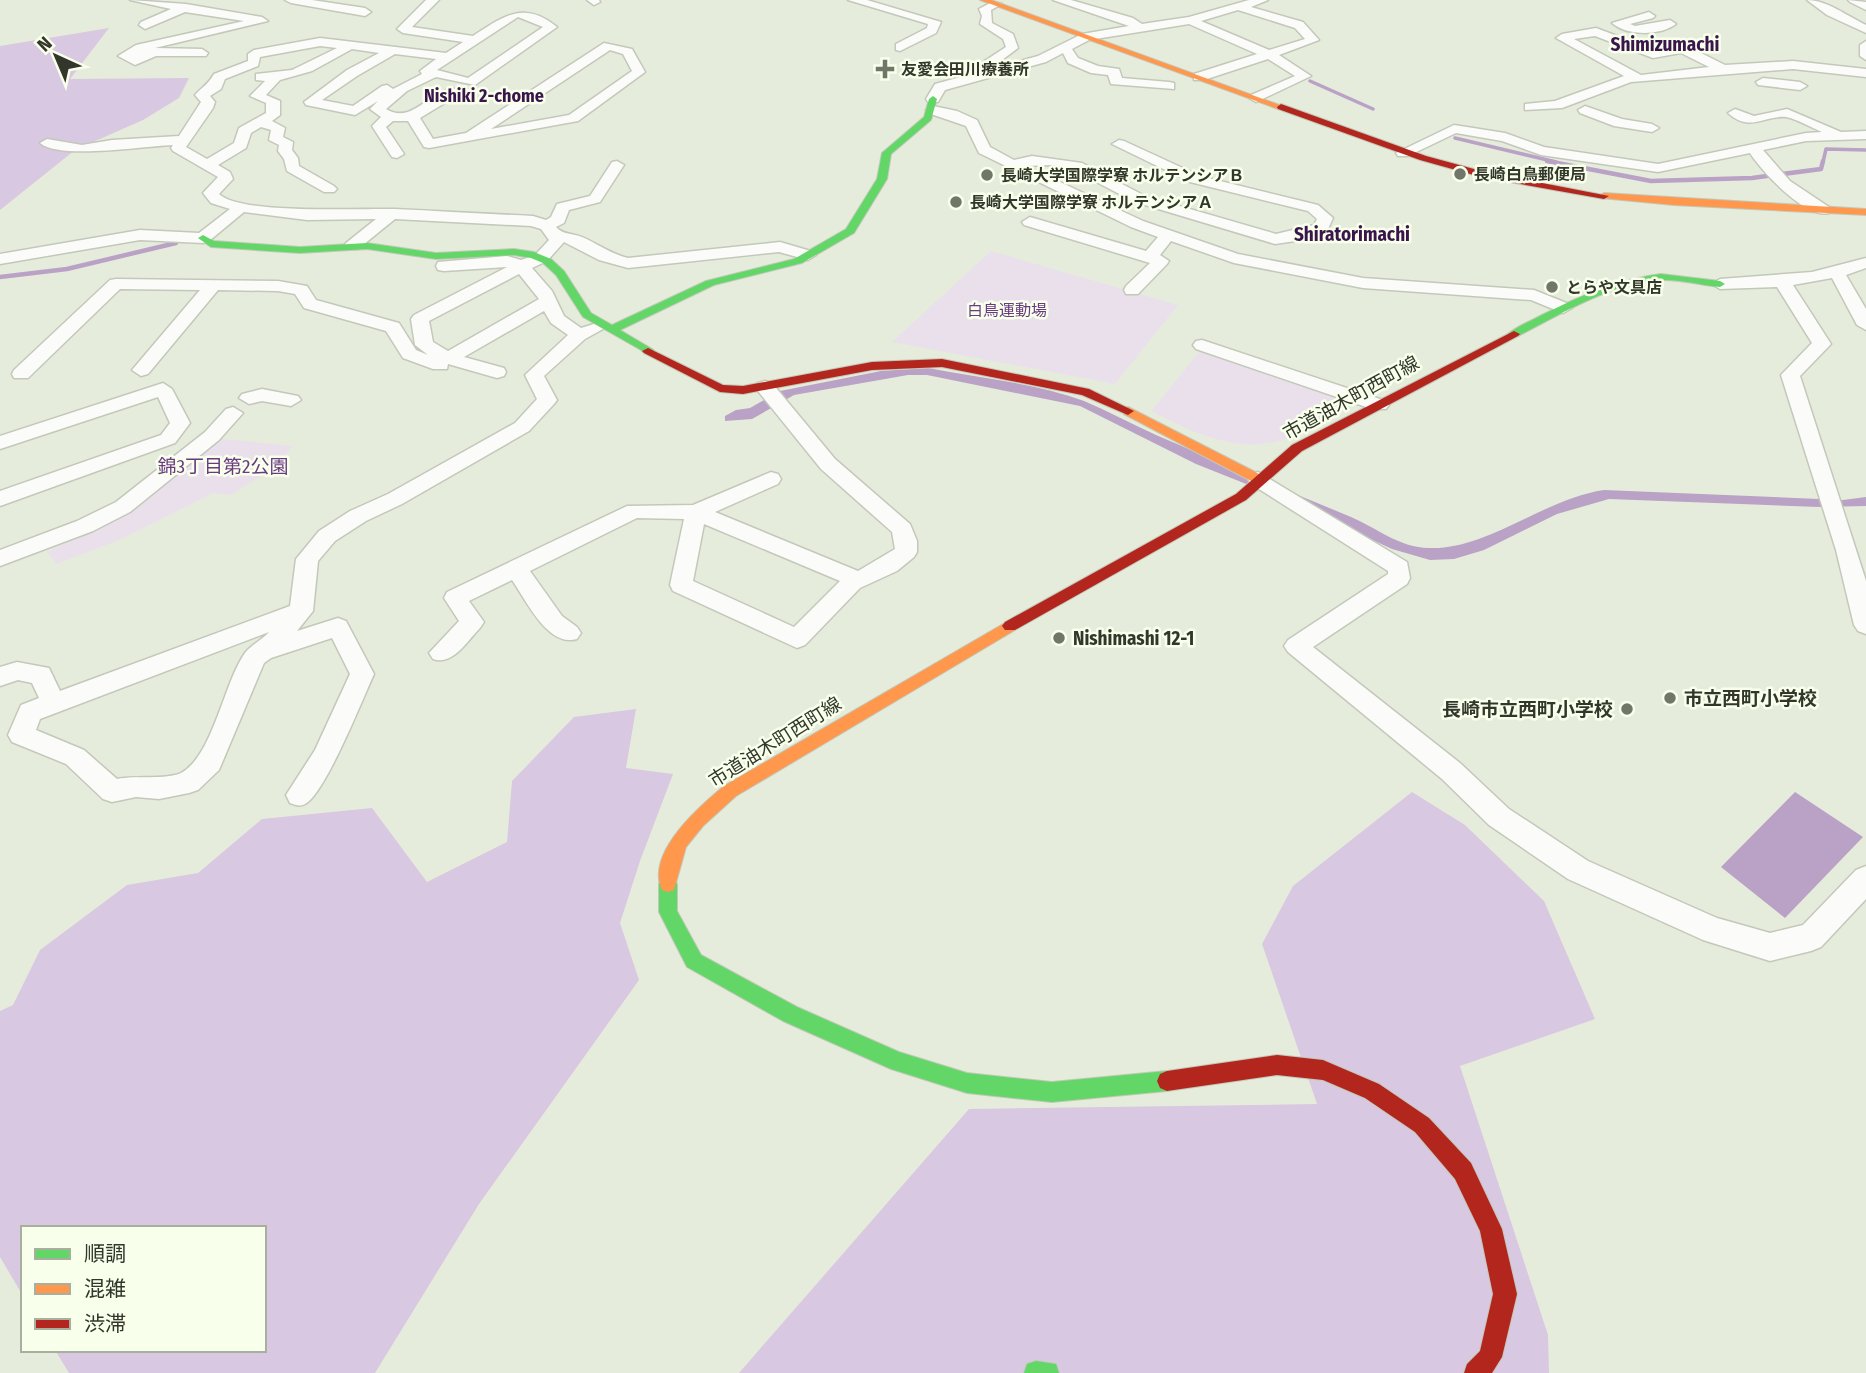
<svg xmlns="http://www.w3.org/2000/svg" width="1866" height="1373" viewBox="0 0 1866 1373" font-family="'Fira Sans Condensed','Noto Sans JP',sans-serif">
  <style>
    .green { fill: #e9e0ec }
    .forest { fill: #d9c8e1 }
    .water { fill: #b9a2c5 }
    .lines { fill: none; stroke-linecap: round; stroke-linejoin: round }
    .stream-far1 { stroke: #b9a2c5; stroke-width: 3.5 }
    .stream { stroke: #b9a2c5; stroke-width: 4.5 }
    .street-casing { stroke: #c3c8ba; stroke-width: 3 }
    .fast-casing { stroke: #c3c8ba; stroke-width: 2 }
    .slow-casing { stroke: #c3c8ba; stroke-width: 2 }
    .jam-casing { stroke: #c3c8ba; stroke-width: 2 }
    .street { fill: #fbfcfa; fill-rule: evenodd }
    .fast { fill: #63d668; fill-rule: evenodd }
    .slow { fill: #ff974d; fill-rule: evenodd }
    .jam { fill: #b3261e; fill-rule: evenodd }
    .poi-dot { fill: #727669; stroke: #f8ffeb; stroke-width: 2.5 }
    .labels { text-anchor: middle; dominant-baseline: central; stroke-width: 5; stroke-linejoin: round; paint-order: stroke }
    .far-poi-label { font-size: 16px; font-weight: bold; fill: #33372b; stroke: #f8ffeb; text-anchor: start }
    .far-park-label { font-size: 16px; fill: #693b83; stroke: #f8ffeb }
    .far-neighbourhood-label { font-size: 18px; font-weight: bold; fill: #39154c; stroke: #f8ffeb }
    .far-quarter-label { font-size: 19px; font-weight: bold; fill: #39154c; stroke: #f8ffeb }
    .street-label { font-size: 19px; fill: #33372b; stroke: #f8ffeb }
    .park-label { font-size: 19px; fill: #693b83; stroke: #f8ffeb }
    .poi-label { font-size: 19px; font-weight: bold; fill: #33372b; stroke: #f8ffeb; text-anchor: start }
  </style>
  <rect width="100%" height="100%" fill="#e6ecdb"/>
  <!-- green -->
  <path class="green" d="M991,251l187,54 -63,79 -223,-42z
    M1201,350l151,51c-19,11 -46,32 -66,38 -49,16 -92,-6 -135,-28z
    M214,438l79,8 -14,18 -48,31 -18,-2 -94,47 -62,24 -10,-12 59,-29z"/>
  <!-- forest -->
  <path class="forest" d="M109,28l-39,51 119,-1 -10,20 -36,22 -68,30 -75,60v-164z
    M636,709l-10,59 47,6 -33,87 -20,62 19,57 -160,224 -104,169h-306l-14,-23h209v-122h-241v68l-23,-39v-246l13,-6 27,-55 87,-65 71,-12 64,-54 110,-11 55,74 80,-40 5,-61 62,-64z
    M1412,792l53,33 79,76 51,118 -135,47 88,269 1,38h-810l230,-264 348,-5 -55,-160 31,-58z"/>
  <!-- water -->
  <path class="water" d="M928,368c51,10 108,15 156,33 24,10 48,23 72,34 65,28 130,55 195,82 26,11 49,31 78,31 59,2 114,-49 175,-58l239,10 23,-3v9l-47,1 -210,-8 -52,15 -73,36 -30,9 -24,1 -38,-11 -103,-48 -93,-37 -116,-58 -153,-31h-19l-114,20 -42,24 -27,2v-5l11,-6 14,-2 30,-17 101,-20z
    M1795,792l68,45 -78,81 -64,-51z"/>
  <g class="lines">
    <!-- stream-far1 -->
    <path class="stream-far1" d="M1310,81l63,28
      M1455,138l101,24
      M1823,162l3,-13 40,1"/>
    <!-- stream -->
    <path class="stream" d="M1547,161l104,20 101,-3 69,-9 2,-8
      M0,277l67,-8 109,-26"/>
    <!-- street casing -->
    <g class="street-casing">
      <path id="street" d="M130,0l56,4 76,13 6,4 -113,27 47,1 6,4 -2,3h-50l-21,9 -17,-9 18,-11 108,-24 -59,-9 -40,17 -6,-4 2,-3 30,-13z
        M285,0h27l53,8 6,4 -6,4 -74,-13z
        M426,0h13l-27,27 61,9c31,-20 51,-36 84,-9l-82,58 -39,-8 -29,14 -21,18c29,17 45,-24 72,-20v6l-38,23 13,21 33,-6 138,-90 28,6 13,23 -67,49 -149,27 -5,-1 -16,-26h-15l-7,6 18,27 -7,4 -5,-1 -20,-31 9,-9 -11,-8 8,-8 -23,14 -49,-10 -2,-3 43,-32 32,-17 -27,-4 -40,22 -32,9 -14,15 14,6v14l-8,6 13,7 -2,9 10,5 -1,8 6,8 1,8 35,20 3,3 -3,3h-10l-37,-21 -3,-12 -6,-8 1,-6 -10,-5 2,-10 -10,-3 -10,6 -5,15 -28,17 12,7 3,7 -14,15c22,21 141,14 175,15 46,2 93,5 139,7l13,4 5,-3 6,-13 33,-8 22,-34 5,-1 7,4 -24,37 -31,8 -5,13 -8,4c7,8 17,6 26,10 16,7 29,17 46,21l152,-16 34,10 2,3 -8,5 -29,-8 -151,16 -29,-8 -35,-18 -17,19 -15,7 20,23 12,25 17,12 13,-4 9,5 -18,10 -41,37 13,24 -3,4 -25,27 -127,73 -36,17 -31,20 -17,20 -5,50 -16,20 41,-13 8,3 28,53c-11,24 -49,120 -69,130 -6,3 -9,1 -15,-1l-4,-8 29,-45 35,-76 -18,-36 -61,20 -7,5 -45,107 -21,20 -9,3 -30,6 -23,-2 -24,5 -9,-3 -37,-35 -54,-22 -4,-7 13,-30 18,-7 -7,-15 -14,-3 -18,6v-19l17,-5 32,6 11,23 230,-85 6,-47 23,-28 31,-20 38,-17 127,-71 22,-24 -12,-24 43,-40 -17,-12 -7,-12 -80,46 40,11 2,4 -2,4 -7,2 -49,-14 -1,5h-14l-30,-11 -17,-27 -82,-23 -9,-14 -17,-3 -60,-1 -70,84 -7,2 -9,-6 68,-80 -80,-1 -92,89h-14l-2,-4 2,-4 96,-90 6,-1 162,2 29,5 9,14 83,23 17,27 12,5 -13,-10 -4,-26 3,-4 93,-48 -63,4 -6,-1 -2,-4 2,-4 69,-6 14,4 14,-5 14,-15 -8,-11 -10,-3 -136,-7 -37,30h-12l-2,-3 2,-3 30,-24 -69,1 -63,-8 -35,29 -6,2 -63,-3 -140,24v-10l140,-24 59,3 31,-24 -19,-6 -8,-10 15,-16 -45,-26 -2,-3 2,-3c-29,1 -113,15 -133,-2l7,-4 35,6 30,-5 67,-4 22,-34 -6,-7c8,-9 12,-9 19,-21l34,-13v-7l6,-4 66,-12 126,15 17,-11 -60,-9 -6,-4zM518,17l25,10 -75,51 -31,-8zM320,46l17,2 -45,22 -36,4v6l9,1 -15,15 16,7v10l-27,15 -5,15 -27,16 -21,-12 27,-39 2,-6 -5,-6 11,-7 4,-10 33,-13 2,-9zM610,50l13,4 9,17 -63,44 -78,14zM395,54l41,5 -16,12 2,3 -29,15 -6,-4 -5,1 -29,20 -31,-6 35,-24zM519,274l20,25 -91,52 -15,-9 -4,-21zM269,632c-7,8 -18,13 -24,21 -21,29 -32,103 -64,120 -15,7 -45,2 -64,6l-33,-29 -48,-20 4,-11z
        M587,0h12l1,2 -6,3z
        M848,0h19l74,22 -5,11 -36,18 -4,-1v-6l31,-16 1,-4z
        M1053,0h18l62,18 9,6 47,-7 60,-17h19l-17,7 52,15 16,18 -40,15 32,21 -55,26 -7,-4 2,-3 44,-19 -27,-17 -64,21h-10v-6l63,-20 -68,-30 -100,16 -17,9 6,9 20,8 21,3 3,9 47,4 5,1v6l-63,-5 -3,-9 -17,-2 -23,-10 -5,-10 -17,9 -101,28 -7,12h-10l-2,-3 9,-15 44,-12 -3,-3 1,-3 29,-19 -3,-8 -23,-15 2,-8 -3,-7 13,-7 10,2 -11,6 1,13 21,11 5,14 -28,21 48,-13 44,-22 47,-8zM1238,10l57,18 10,11 -36,11 -68,-29z
        M1807,0c20,0 40,16 59,25v8l-39,-18z
        M1848,0l18,2v8l-16,-8z
        M1649,12l6,4 -2,2 -23,6 5,2 35,-6 6,4c-16,12 -49,12 -64,-1z
        M1596,28l58,22 33,-4 38,19 68,-4 73,8v8l-73,-8 -162,13 -69,26 -37,2v-6l30,-3 69,-25 -68,-38 6,-4zM1595,36l58,22 28,-5 28,14 -68,8 -67,-36z
        M1866,41v19l-6,-4v-11z
        M1763,78l37,4 7,4 -7,4 -42,-5 -2,-3z
        M933,106l24,5 20,9 13,27 24,13 18,-4 50,7 63,33 131,38 38,-9 3,-6 -9,-8 -118,-29 -78,-38 7,-4 5,1 76,35 118,29 15,13 -6,13 -25,9 -27,4 -140,-42 -62,-32 -22,-5 -25,1 117,55 95,33 125,24 171,12 35,14 3,4 -9,5 -32,-13 -168,-12 -129,-25 -63,-22 -11,14 9,6 -2,3 -29,30h-12l-2,-4 2,-4 24,-23 -126,-38 -2,-3 8,-5 116,34 12,-14 -27,-10 -152,-74 -13,-27 -38,-13 -2,-3z
        M1585,106l37,13 30,5 7,4 -7,4 -38,-6 -34,-13 -2,-3z
        M1735,109l19,7 33,-7 54,23 25,-1v8l-60,2 -43,9 27,31 39,26 3,3 -3,3c-23,6 -67,-41 -79,-60l-92,19 -117,-17 -39,-14 -46,-8 -48,23h-10l-2,-3 58,-28 51,8 39,14 114,17 148,-31 16,-1c-10,-4 -25,-13 -36,-15 -22,-2 -36,16 -58,-4z
        M1866,258v10l-20,7 20,34v21l-9,-5 -25,-47 -39,7 38,59 -31,32 66,205v53l-8,-3 -4,-6 -18,-75 -55,-175 31,-32 -35,-56 -57,2 -8,-5 8,-5 92,-7z
        M1202,340l184,61 3,4 -3,4h-14l-176,-60 -3,-4 3,-4z
        M765,381l7,2 63,76 75,65 7,17v11l-3,5 -17,14 -37,17 -55,57 -8,3 -124,-57 -3,-6 14,-66 -47,-1 -107,53 32,45 15,11 4,6 -4,6c-29,9 -51,-39 -65,-59l-43,21 15,21 -4,6c-13,13 -27,38 -47,31l-4,-6 30,-32 -15,-23 3,-6 180,-86 66,-1 78,-33 7,2 3,5 -3,5 -63,28 143,59 37,-22 -3,-17 -71,-63 -63,-78 -2,-4 2,-4zM704,524l136,57 -46,46 -101,-46z
        M163,383l9,6 18,34 -15,20 -175,63v-15l161,-56 9,-12 -12,-26 -158,52v-13z
        M262,389l36,7 3,4 -10,6 -29,-5 -13,3 -10,-6 3,-4z
        M233,407l10,6 -24,27 -89,72 -37,19 -93,35v-16l77,-29 39,-19 89,-70 21,-23z
        M1258,472l149,90 3,16 -3,6 -94,63 147,116 49,46 79,52 129,57 53,15 33,-8 53,-55 10,-4v33l-45,48 -10,4 -41,10 -67,-21 -135,-61 -79,-54 -47,-46 -154,-127 -4,-6 4,-6 100,-66v-3l-137,-87 -3,-5 3,-5z"/>
    </g>
    <!-- fast casing -->
    <g class="fast-casing">
      <path id="fast" d="M933,96l4,3 -6,21 -40,34 -4,25 -33,54 -52,30 -88,22 -94,45 32,19 2,2 -6,3 -65,-37 -27,-42 -13,-12 -12,-5 -17,-3 -78,4 -69,-10 -67,4 -89,-6 -13,-9 5,-3 11,6 86,6 67,-4 69,10 78,-4 20,3 17,7 13,12 27,42 21,12 94,-44 88,-22 52,-30 31,-50 5,-26 42,-36 5,-18z
        M1661,274l59,7 5,3 -5,3c-20,-2 -40,-8 -60,-7 -49,3 -99,34 -142,56l-10,-2c9,-8 23,-13 34,-19 38,-19 77,-36 119,-41z
        M668,876l6,2 3,6v27l24,44 96,52 102,45 68,21 85,9 115,-11 7,3 3,7 -3,7 -7,3 -115,11 -85,-9 -76,-24 -108,-48 -96,-54 -28,-55v-28l3,-6z
        M1036,1361l20,3 3,9h-35l3,-9z"/>
    </g>
    <!-- slow casing -->
    <g class="slow-casing">
      <path id="slow" d="M980,0h11l294,107 -7,2z
        M1604,193l262,16v6l-192,-10 -73,-7 -2,-2z
        M1128,407l135,69 2,3 -7,4 -5,-1 -129,-68v-6z
        M1010,620l8,6 -3,4 -279,166 -33,30 -17,21 -12,43 -6,2 -6,-2c-17,-37 38,-84 62,-104z"/>
    </g>
    <!-- jam casing -->
    <g class="jam-casing">
      <path id="jam" d="M1281,104l145,52 59,16 124,24 -5,3 -123,-22 -61,-17 -142,-51 -1,-2z
        M1514,331l6,3 -2,2 -216,115 -56,49 -231,130h-10l-3,-4 3,-4 231,-128 56,-49z
        M648,348l75,37 20,1 129,-24 70,-3 147,30 45,22 -6,4 -46,-20 -140,-28 -70,3 -129,24 -23,-2 -76,-39 -2,-2z
        M1277,1055l46,5 56,24 50,34 42,45 31,66 15,65 -15,63 -10,16h-28l3,-9 13,-13 13,-57 -13,-63 -25,-52 -40,-47 -50,-34 -42,-18 -46,-5 -110,16 -7,-3 -3,-7 3,-7 7,-3z"/>
    </g>
    <!-- street -->
    <use href="#street" class="street"/>
    <!-- fast -->
    <use href="#fast" class="fast"/>
    <!-- slow -->
    <use href="#slow" class="slow"/>
    <!-- jam -->
    <use href="#jam" class="jam"/>
  </g>
  <!-- markers -->
  <g class="poi-dot">
    <path d="M881.5 58.5h7v7h7v7h-7v7h-7v-7h-7v-7h7z"/>
    <circle cx="1460" cy="174" r="7"/>
    <circle cx="987" cy="175" r="7"/>
    <circle cx="956" cy="202" r="7"/>
    <circle cx="1552" cy="287" r="7"/>
    <circle cx="1059" cy="638" r="7"/>
    <circle cx="1670" cy="698" r="7"/>
    <circle cx="1627" cy="709" r="7"/>
  </g>
  <g class="labels">
    <!-- far-poi labels -->
    <g class="far-poi-label">
      <text x="901" y="69">友愛会田川療養所</text>
      <text x="1474" y="174">長崎白鳥郵便局</text>
      <text x="1001" y="175">長崎大学国際学寮 ホルテンシアＢ</text>
      <text x="970" y="202">長崎大学国際学寮 ホルテンシアＡ</text>
      <text x="1566" y="287">とらや文具店</text>
    </g>
    <!-- far-park labels -->
    <g class="far-park-label">
      <text x="1007" y="310">白鳥運動場</text>
    </g>
    <!-- far-neighbourhood labels -->
    <g class="far-neighbourhood-label">
      <text x="484" y="96">Nishiki 2-chome</text>
    </g>
    <!-- far-quarter labels -->
    <g class="far-quarter-label">
      <text x="1665" y="44">Shimizumachi</text>
      <text x="1352" y="234">Shiratorimachi</text>
    </g>
    <!-- street labels -->
    <g class="street-label">
      <text transform="translate(1351 398) rotate(-29)">市道油木町西町線</text>
      <text transform="translate(775 742) rotate(-32)">市道油木町西町線</text>
    </g>
    <!-- park labels -->
    <g class="park-label">
      <text x="223" y="466">錦3丁目第2公園</text>
    </g>
    <!-- poi labels -->
    <g class="poi-label">
      <text x="1073" y="638">Nishimashi 12-1</text>
      <text x="1684" y="698">市立西町小学校</text>
      <text x="1613" y="709" text-anchor="end">長崎市立西町小学校</text>
    </g>
  </g>
  <!-- legend -->
  <rect x="21" y="1226" width="245" height="126" fill="#f8ffeb" stroke="#a9af9e" stroke-width="2"/>
  <rect x="35" y="1249" width="35" height="10" fill="#63d668" stroke="#a9af9e" stroke-width="2"/>
  <text x="84" y="1261" font-size="21" fill="#33372b">順調</text>
  <rect x="35" y="1284" width="35" height="10" fill="#ff974d" stroke="#a9af9e" stroke-width="2"/>
  <text x="84" y="1296" font-size="21" fill="#33372b">混雑</text>
  <rect x="35" y="1319" width="35" height="10" fill="#b3261e" stroke="#a9af9e" stroke-width="2"/>
  <text x="84" y="1331" font-size="21" fill="#33372b">渋滞</text>
  <!-- north arrow -->
  <g transform="translate(56 56) rotate(316)" stroke="#f8ffeb" stroke-width="5" paint-order="stroke">
  <path d="M0-5L12 26L0 18L-12 26Z" fill="#33372b"/>
  <text y="-10" font-size="19" font-weight="bold" text-anchor="middle" fill="#33372b">N</text>
  </g>
</svg>
